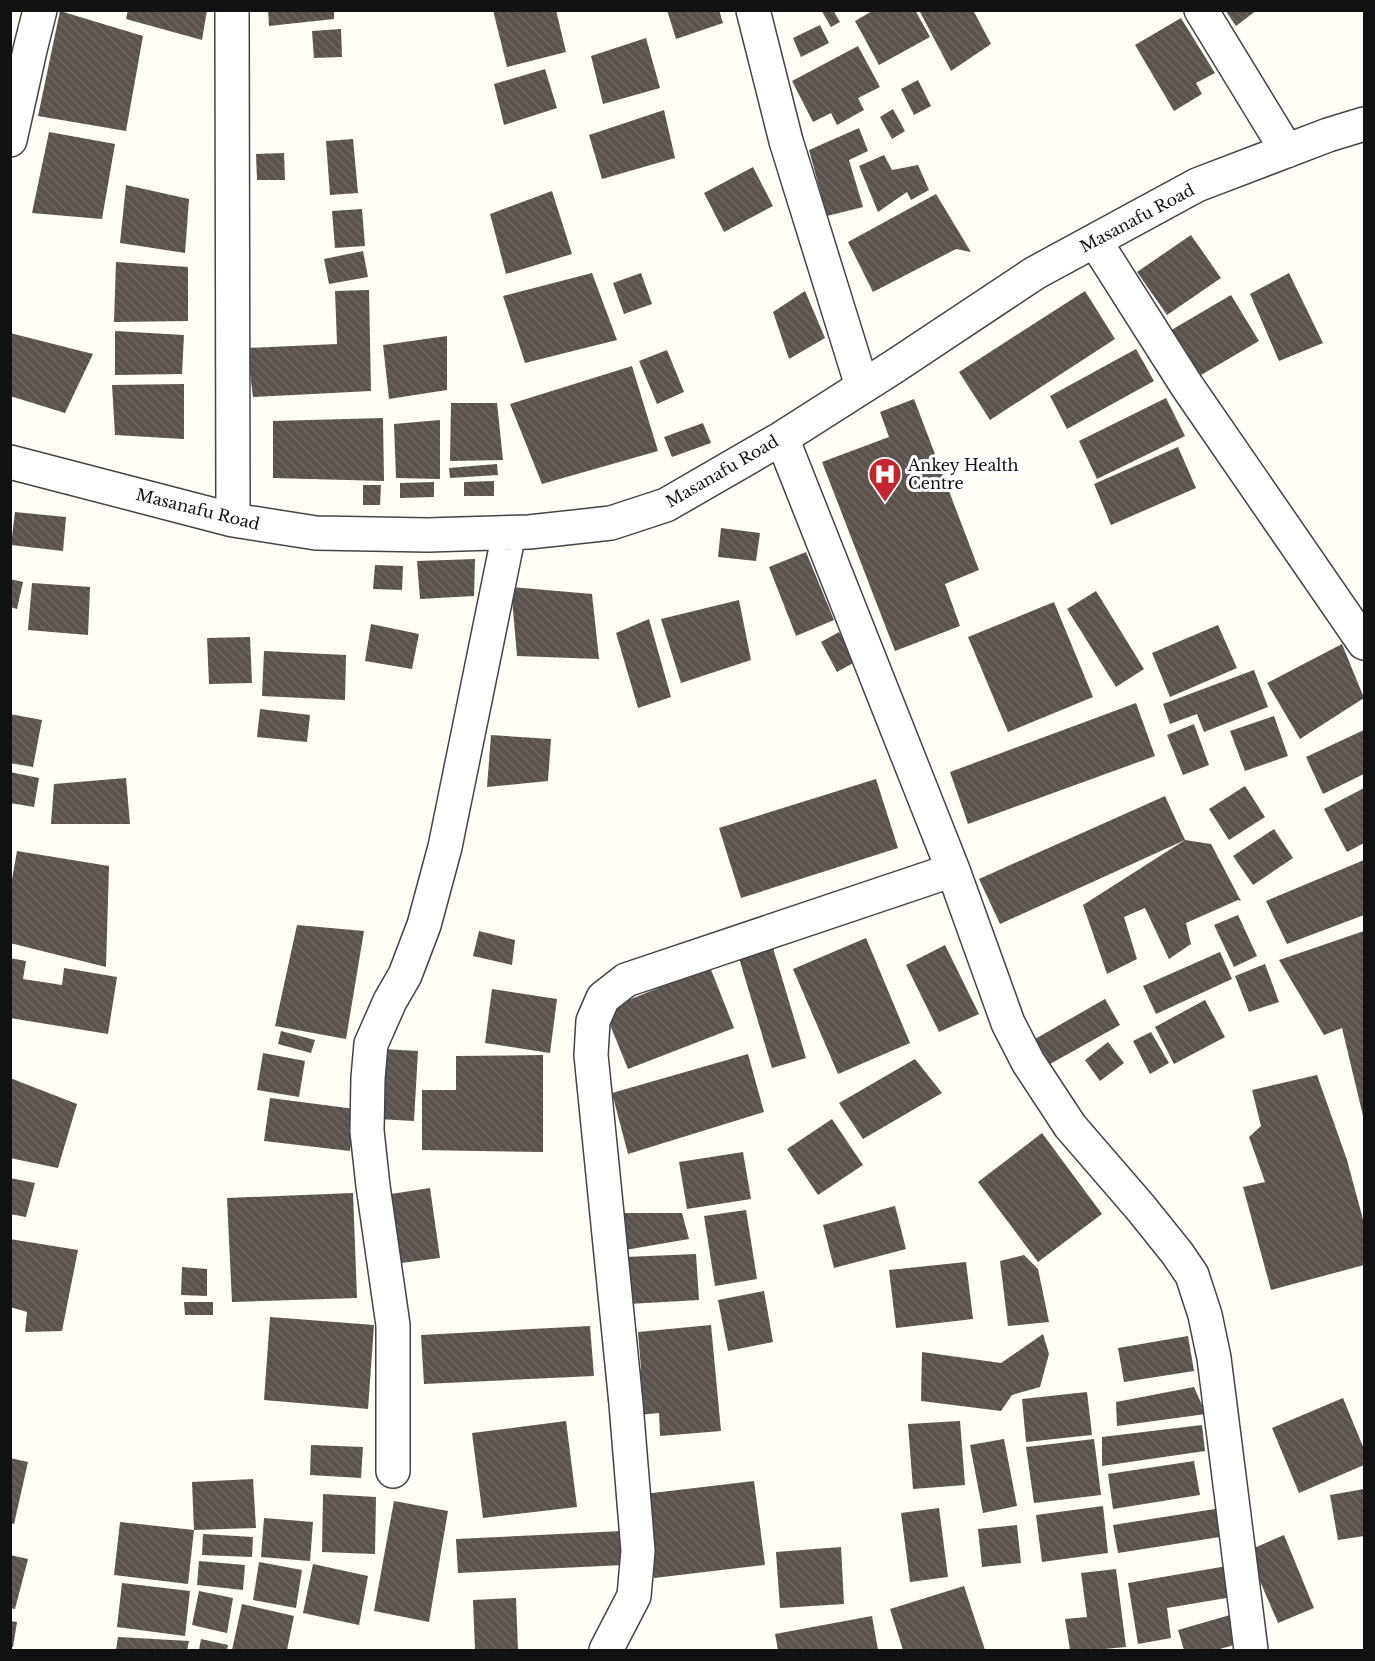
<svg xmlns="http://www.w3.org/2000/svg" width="1375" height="1661" viewBox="0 0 1375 1661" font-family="'Libre Baskerville',serif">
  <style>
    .building { fill: url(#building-back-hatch) }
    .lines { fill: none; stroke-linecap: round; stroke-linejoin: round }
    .minor-casing { stroke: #444; stroke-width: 36 }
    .minor { stroke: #fff; stroke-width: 33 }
    .labels { text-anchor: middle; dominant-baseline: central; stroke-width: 6; stroke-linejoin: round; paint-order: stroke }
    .street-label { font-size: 16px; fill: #111; stroke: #fff }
    .poi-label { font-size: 16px; fill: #111; stroke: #fff; text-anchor: start }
  </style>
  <defs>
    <pattern id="building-back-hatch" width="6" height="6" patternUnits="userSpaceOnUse" patternTransform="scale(1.5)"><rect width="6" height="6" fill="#5a524d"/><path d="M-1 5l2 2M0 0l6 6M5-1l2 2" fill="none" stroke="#6d6662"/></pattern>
  </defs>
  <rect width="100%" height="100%" fill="#fffdf5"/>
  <!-- building -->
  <path class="building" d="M128,10h79l-5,30 -76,-21z
    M268,10h66v9l-65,7z
    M493,10h63l10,42 -59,15z
    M667,10h52l4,13 -47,16z
    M821,10h12l7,12 -9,5z
    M874,10h41l15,27 -51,28 -24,-44z
    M919,10h54l18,34 -40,27z
    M1225,10h32l-21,16z
    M60,11l83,25 -17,95 -88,-15z
    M1181,18l34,55 -19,10 6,11 -28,17 -39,-66z
    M820,25l9,18 -28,14 -8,-19z
    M341,29l1,28 -28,1 -2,-27z
    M646,38l14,50 -57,16 -12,-48z
    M858,46l22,41 -22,11 6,12 -27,15 -6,-12 -18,9 -21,-41z
    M545,69l12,39 -53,17 -10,-41z
    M918,80l13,26 -17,9 -13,-26z
    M893,109l12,22 -13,8 -12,-22z
    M664,110l11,48 -73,21 -13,-44z
    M859,128l9,23 -19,9 14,47 -36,9 -18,-66z
    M49,132l66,12 -13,75 -70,-6z
    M353,139l5,54 -28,2 -4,-54z
    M284,153l1,27h-28l-1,-26z
    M884,155l8,15 26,-5 11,25 -18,10 -4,-8 -29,20 -19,-46z
    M753,167l20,39 -49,26 -20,-39z
    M126,185l63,14 -4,54 -65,-10z
    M552,191l20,63 -66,20 -16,-60z
    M936,194l35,58 -15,-3 -83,43 -25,-50z
    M362,209l3,37 -30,2 -3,-37z
    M1191,235l30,43 -54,37 -30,-43z
    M363,251l5,26 -39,7 -5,-25z
    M116,262l72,5v54l-74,1z
    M592,273l25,67 -92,23 -22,-67z
    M641,273l11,31 -28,10 -11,-31z
    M1289,273l34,70 -44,18 -29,-67z
    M369,290l2,101 -118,6 -6,-49 90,-4 -2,-53z
    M805,291l20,47 -36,21 -16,-47z
    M1085,291l30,48 -125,81 -31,-48z
    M1231,295l28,46 -63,37 -28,-46z
    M115,331l69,4 -2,39 -67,1z
    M10,333l83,21 -28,59 -55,-17z
    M447,336v54l-58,9 -6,-54z
    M1136,349l18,32 -87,48 -17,-33z
    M667,350l17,42 -27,12 -18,-43z
    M632,366l26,85 -116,33 -32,-80z
    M184,384v55l-69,-4 -3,-50z
    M1166,398l19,38 -88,43 -18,-38z
    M914,399l65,171 -34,14 15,42 -65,25 -73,-189 67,-25 -9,-25z
    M451,403h46l6,57 -53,1z
    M383,418l1,63 -111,-3v-57z
    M440,420v59l-44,-1 -2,-54z
    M703,423l8,20 -39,14 -8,-20z
    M1178,447l18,41 -85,37 -17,-41z
    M497,464l1,11 -48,3 -1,-10z
    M494,481v15h-30v-14z
    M434,482v15l-34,1v-15z
    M363,485h18l-1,20h-17z
    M15,512l51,5 -3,34 -52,-6z
    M721,528l39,5 -4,28 -38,-4z
    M806,552l28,68 -38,16 -27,-69z
    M475,559l-1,37 -54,3 -3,-38z
    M375,565l28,1 -1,24 -29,-1z
    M10,579l13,3 -6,27 -7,-2z
    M32,583l58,4 -2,48 -60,-5z
    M511,587l81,7 7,65 -82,-3z
    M1096,591l48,78 -28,18 -49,-78z
    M739,600l12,60 -70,23 -20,-64z
    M1054,602l39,95 -85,35 -40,-95z
    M649,619l22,78 -33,11 -22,-75z
    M371,624l48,10 -7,35 -47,-8z
    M1218,625l19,43 -67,29 -18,-44z
    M839,632l16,30 -18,10 -16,-30z
    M250,637l2,46 -43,1 -2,-46z
    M1342,644l22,54 -64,41 -33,-56z
    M264,651l82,4 -1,45 -83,-4z
    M1254,670l14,37 -64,25 -7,-18 -27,10 -7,-20z
    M1136,703l19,53 -187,68 -18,-52z
    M260,709l50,6 -3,27 -50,-5z
    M10,714l32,6 -9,47 -23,-4z
    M1274,716l14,40 -43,15 -15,-40z
    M1194,724l15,41 -26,10 -16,-40z
    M1364,730v44l-41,20 -17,-37z
    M491,735l60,4 -3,42 -61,6z
    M10,772l29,6 -5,29 -24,-4z
    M126,778l4,46h-79l3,-40z
    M876,779l22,69 -157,50 -22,-70z
    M1245,786l20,31 -36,23 -20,-31z
    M1364,788v55l-17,9 -23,-43z
    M1165,796l20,44 -185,84 -21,-45z
    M1274,829l19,29 -40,27 -20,-29z
    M1185,840l26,4 30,57 -3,-1 -52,23 5,21 -22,15 -24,-51 -21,9 13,42 -30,15 -24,-69z
    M17,851l92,15 -3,101 -96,-24v-52z
    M1364,860v55l-77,29 -21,-43z
    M1238,915l19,41 -23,11 -20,-42z
    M297,925l67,6 -18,108 -71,-13z
    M479,931l36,9 -3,25 -39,-9z
    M1364,931v189l-22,-92 -18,7 -45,-75z
    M770,938l36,120 -34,10 -36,-120z
    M866,938l44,105 -72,31 -45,-105z
    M945,945l34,69 -40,18 -33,-67z
    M1220,952l12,27 -76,35 -13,-28z
    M10,958l16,3 -3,18 39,6 2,-17 53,9 -9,57 -98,-16z
    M1265,964l14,38 -30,10 -14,-36z
    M710,967l24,61 -106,41 -24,-59z
    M492,989l65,10 -7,54 -65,-10z
    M1105,999l15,26 -70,39 -15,-25z
    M1205,1000l20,37 -51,27 -19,-37z
    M281,1031l34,9 -4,13 -33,-9z
    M1151,1032l18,31 -19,11 -17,-33z
    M1108,1042l16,21 -24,18 -15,-21z
    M383,1049l35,2 -4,70 -36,-2z
    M263,1053l42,8 -6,36 -42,-7z
    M748,1054l16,58 -136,42 -16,-61z
    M543,1055v97l-121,-2v-60h34v-34z
    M915,1059l27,34 -79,46 -24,-36z
    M1317,1075l30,85 17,63v42l-93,25 -28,-103 22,-5 -16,-45 12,-11 -9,-36z
    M10,1078l67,26 -19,64 -48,-10z
    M270,1098l85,11 -5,42 -86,-10z
    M832,1119l31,46 -45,30 -31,-46z
    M1042,1133l60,81 -64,48 -60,-80z
    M743,1152l8,47 -64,10 -8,-47z
    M10,1178l25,5 -9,34 -16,-3z
    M430,1188l10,70 -39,5 -10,-69z
    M353,1193l4,105 -125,4 -5,-104z
    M895,1206l11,43 -72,19 -11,-43z
    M746,1210l11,69 -42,7 -11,-70z
    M619,1213h63l7,26 -64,11z
    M10,1239l68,11 -16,81 -37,1 2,-20 -17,-5z
    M696,1254l3,46 -71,4 -3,-47z
    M1024,1255l14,14 11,53 -41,4 -8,-65z
    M966,1262l7,57 -77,9 -7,-58z
    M182,1267l25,2v27l-26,-1z
    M764,1291l9,51 -45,9 -10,-51z
    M184,1302h29v13h-28z
    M270,1317l104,8 -6,84 -104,-9z
    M711,1325l10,106 -61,5 -1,-23 -21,2 -5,-45 8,-1 -3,-37z
    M590,1326l4,50 -170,8 -3,-49z
    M1043,1334l6,20 -9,33 -28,8 -11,16 -80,-10 1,-49 79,11z
    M1188,1336l6,35 -70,11 -6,-34z
    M1194,1387l12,27 -89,12 -1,-24z
    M1087,1392l5,43 -66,7 -4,-43z
    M1343,1398l21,51v16l-65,28 -27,-65z
    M566,1421l11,86 -94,11 -11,-85z
    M960,1421l5,64 -52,4 -5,-65z
    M1202,1425l3,26 -103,15v-29z
    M1004,1439l13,67 -34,7 -13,-68z
    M1094,1439l7,56 -67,8 -8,-56z
    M311,1445l52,2 -2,31 -51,-3z
    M10,1458l18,4 -14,62 -4,-1z
    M1194,1461l6,34 -87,14 -5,-35z
    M253,1479l3,49 -62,2 -2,-48z
    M754,1481l11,84 -111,13 -10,-84z
    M1364,1489v47l-26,4 -8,-45z
    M323,1494l53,3 -1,57 -53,-2z
    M394,1501l54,10 -19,111 -55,-11z
    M1103,1506l5,47 -66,9 -6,-47z
    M939,1508l9,69 -38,5 -9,-69z
    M1221,1508l5,28 -108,17 -5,-28z
    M264,1518l49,4 -3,39 -49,-4z
    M120,1522l74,8 -6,54 -74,-9z
    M1017,1525l4,38 -39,4 -4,-38z
    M622,1531l2,34 -166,8 -2,-34z
    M203,1534l50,3 -1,20 -50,-2z
    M1284,1535l30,73 -36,15 -31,-72z
    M841,1547l3,57 -64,4 -4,-56z
    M10,1555l18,4 -13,50 -5,-1z
    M199,1561l46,4 -2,25 -46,-5z
    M259,1562l43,8 -6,38 -43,-8z
    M313,1564l55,12 -9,49 -56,-12z
    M1227,1566l5,31 -65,11 4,30 -33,6 -10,-61z
    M1116,1569l10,78 -33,3h-23l-5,-31 22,-2 -6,-44z
    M122,1583l68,8 -5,45 -68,-9z
    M964,1586l21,64h-82l-13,-41z
    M199,1591l34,7 -6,35 -35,-8z
    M516,1598l2,52h-43l-2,-50z
    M242,1604l52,12 -7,34h-55z
    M1230,1615l8,29 -22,6h-32l-6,-20z
    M872,1616l6,34h-100l-3,-16z
    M10,1621l7,1 -4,25 -3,-1z
    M118,1637l71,4 -2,9h-71z
    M201,1639l27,6 -1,5h-28z"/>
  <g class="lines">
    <!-- minor casing -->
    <g class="minor-casing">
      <path id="minor" d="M232,10l1,510
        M753,10l33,131 76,245
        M1201,10l86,141
        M10,140l20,-90 10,-40
        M1095,241l92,145 177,257
        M782,438l171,432 55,153 20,39 42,64 70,81 37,46 15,22 13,40 9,43 37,292
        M10,462l223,58 83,13 112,2 101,-3 82,-9 55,-18 116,-67 113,-72 140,-93 162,-88 131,-50 36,-11
        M393,1471v-146l-20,-139 -6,-55 1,-53 3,-34 19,-43 15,-26 19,-50 21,-78 64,-314
        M606,1650l28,-54 4,-45 -12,-147 -35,-349 2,-34 10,-23 23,-18 327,-110"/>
    </g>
    <!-- minor -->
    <use href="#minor" class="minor"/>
  </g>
  <!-- icons -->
  <defs>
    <g id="hospital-pin" transform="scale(1.725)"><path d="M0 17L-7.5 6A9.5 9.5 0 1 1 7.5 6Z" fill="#c4262e" stroke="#fff"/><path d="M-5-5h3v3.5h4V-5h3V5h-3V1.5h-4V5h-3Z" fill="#fff"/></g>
  </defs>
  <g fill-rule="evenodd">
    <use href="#hospital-pin" x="885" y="474"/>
  </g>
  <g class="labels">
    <!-- street labels -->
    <g class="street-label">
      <text transform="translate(1137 218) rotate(-28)">Masanafu Road</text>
      <text transform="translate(722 471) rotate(-30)">Masanafu Road</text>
      <text transform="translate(198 509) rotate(14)">Masanafu Road</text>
    </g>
    <!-- poi labels -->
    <g class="poi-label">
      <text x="908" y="465">Ankey Health<tspan x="908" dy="18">Centre</tspan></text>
    </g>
  </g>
  <!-- border -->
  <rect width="1375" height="1661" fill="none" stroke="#111111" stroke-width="24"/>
</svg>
